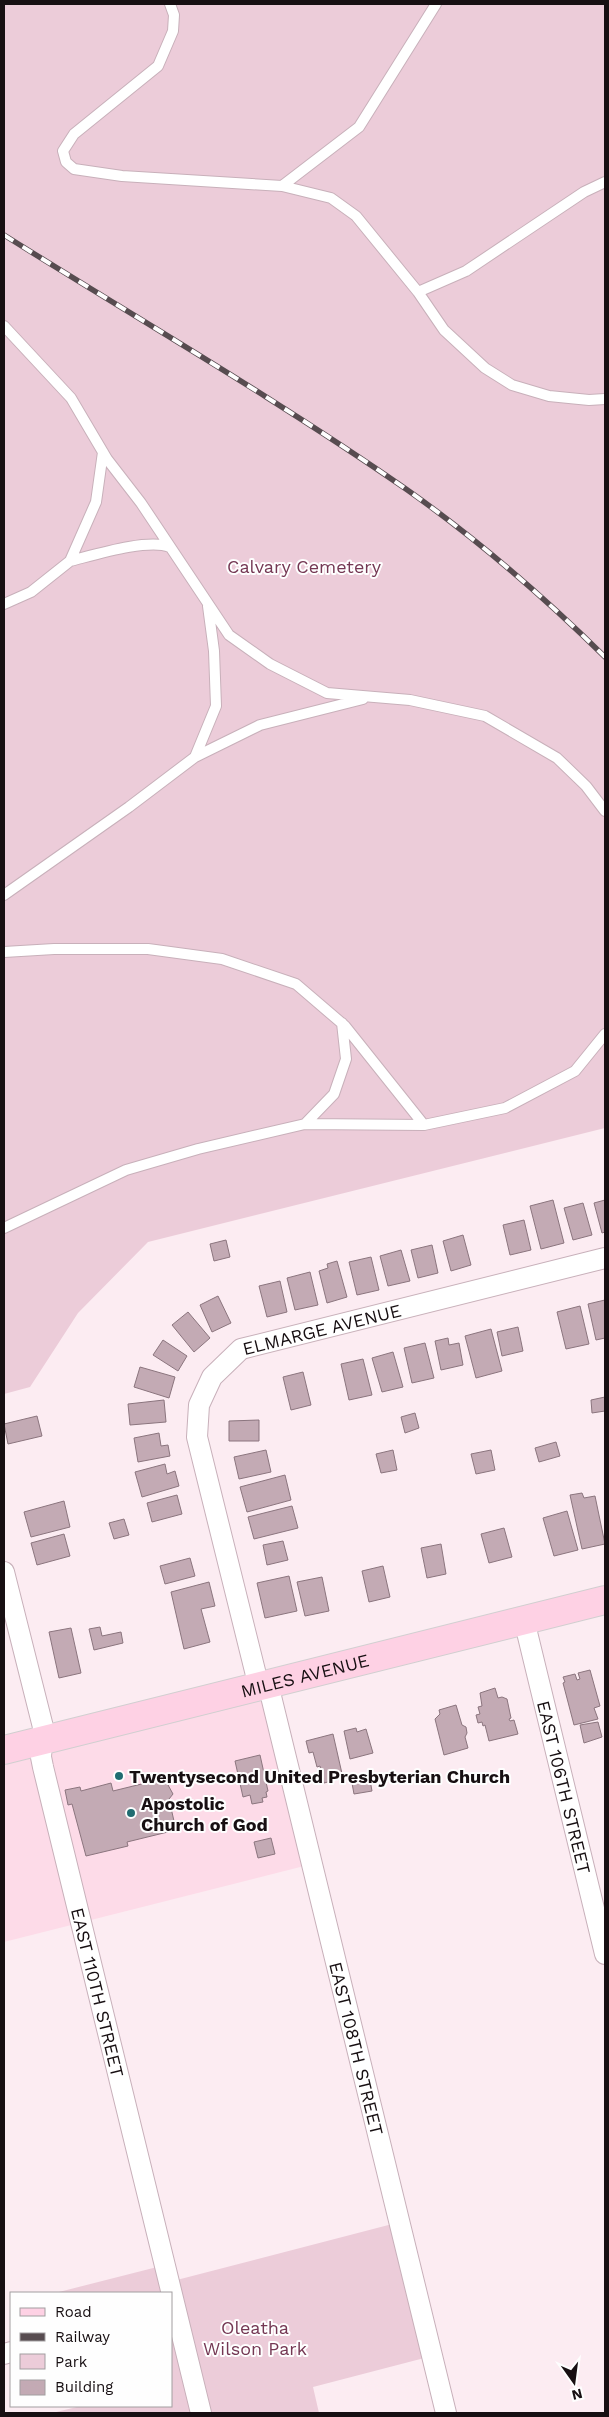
<svg xmlns="http://www.w3.org/2000/svg" width="609" height="2417" viewBox="0 0 609 2417" font-family="'Work Sans',sans-serif">
  <style>
    .built { fill: #fddbe8 }
    .green { fill: #ecccd9 }
    .building { fill: #c3aab4; stroke: #8b757e }
    .lines { fill: none; stroke-linecap: round; stroke-linejoin: round }
    .service-casing { stroke: #c8b0ba; stroke-width: 12 }
    .minor-casing { stroke: #c8b0ba; stroke-width: 22 }
    .primary-casing { stroke: #d1cfd0; stroke-width: 30 }
    .service { stroke: #fff; stroke-width: 10 }
    .minor { stroke: #fff; stroke-width: 20 }
    .primary { stroke: #fed1e4; stroke-width: 28 }
    .rail-casing { stroke: #574c50; stroke-width: 5.5 }
    .rail { stroke: #fefefe; stroke-width: 4; stroke-dasharray: 11; stroke-linecap: butt }
    .poi-dot { fill: #206c71; stroke: #fefefe; stroke-width: 2 }
    .labels { text-anchor: middle; dominant-baseline: central; stroke-width: 4; stroke-linejoin: round; paint-order: stroke }
    .park-label { font-size: 18px; fill: #743753; stroke: #fefefe }
    .street-label { font-size: 18px; fill: #170f12; stroke: #fefefe }
    .poi-label { font-size: 18px; font-weight: bold; fill: #170f12; stroke: #fefefe; text-anchor: start }
  </style>
  <rect width="100%" height="100%" fill="#fcecf2"/>
  <!-- built -->
  <path class="built" d="M268,1684l44,180 -308,78v-192z"/>
  <!-- green -->
  <path class="green" d="M4,4h601v1124l-457,114 -70,71 -48,74 -26,7z
    M400,2222l32,134 -119,31 6,26h-267l29,-7h90v-113h-116l110,-28 4,17z"/>
  <!-- building -->
  <path class="building" d="M553,1200l11,43 -23,6 -11,-43z
    M605,1200v32l-3,1 -8,-30z
    M583,1203l9,32 -19,5 -9,-32z
    M524,1220l7,30 -21,5 -7,-30z
    M463,1235l8,30 -20,6 -8,-30z
    M226,1240l4,17 -16,4 -4,-17z
    M432,1245l6,28 -20,5 -7,-28z
    M401,1250l9,31 -22,5 -8,-30z
    M371,1257l8,33 -22,5 -8,-33z
    M337,1261l10,36 -20,6 -8,-32 9,-3 -1,-4z
    M310,1272l8,33 -23,5 -8,-32z
    M280,1281l7,31 -20,5 -8,-31z
    M218,1296l13,27 -19,9 -12,-27z
    M605,1300v38l-9,2 -8,-36z
    M580,1306l9,38 -23,5 -9,-37z
    M188,1312l22,26 -16,14 -22,-27z
    M518,1327l5,24 -21,5 -5,-24z
    M491,1329l11,42 -26,7 -11,-42z
    M448,1338l1,7 10,-2 4,22 -22,5 -6,-29z
    M163,1340l24,16 -9,15 -25,-16z
    M425,1343l9,35 -22,5 -8,-35z
    M393,1352l10,35 -21,5 -10,-34z
    M363,1359l9,36 -23,5 -8,-36z
    M140,1367l35,10 -6,21 -35,-11z
    M303,1372l8,33 -20,5 -8,-33z
    M605,1397v14l-13,2 -1,-13z
    M164,1400l2,22 -36,3 -2,-21z
    M415,1413l4,15 -14,5 -4,-16z
    M37,1416l5,20 -34,8 -4,-20z
    M259,1420v21h-30v-20z
    M159,1433l2,13 7,-1 2,11 -32,6 -4,-24z
    M556,1442l4,14 -21,6 -4,-14z
    M266,1450l5,22 -32,7 -5,-22z
    M393,1450l4,20 -16,3 -5,-19z
    M491,1450l4,20 -19,4 -5,-20z
    M165,1464l2,10 8,-3 4,15 -37,11 -7,-25z
    M285,1475l6,25 -44,12 -7,-25z
    M582,1493l2,5 11,-2 10,48 -23,5 -12,-54z
    M177,1495l5,19 -30,8 -5,-19z
    M64,1501l6,26 -39,10 -7,-25z
    M292,1506l6,22 -44,11 -6,-22z
    M567,1511l11,39 -24,6 -11,-38z
    M124,1519l5,16 -15,4 -5,-16z
    M504,1528l8,29 -23,6 -8,-29z
    M64,1534l6,22 -33,9 -6,-22z
    M283,1541l5,19 -21,5 -4,-20z
    M441,1544l5,30 -19,4 -6,-30z
    M190,1558l5,18 -30,8 -5,-18z
    M383,1566l7,31 -21,5 -7,-31z
    M289,1576l8,35 -32,7 -8,-35z
    M322,1577l7,34 -24,5 -8,-34z
    M209,1582l6,24 -14,3 9,33 -26,7 -13,-57z
    M100,1627l2,9 19,-4 2,11 -29,7 -5,-21z
    M71,1628l10,45 -22,5 -10,-46z
    M590,1670l10,36 -6,2 4,11 -24,6 -11,-42 2,-1 -2,-5 12,-3 2,6 3,-1 -2,-6z
    M495,1688l3,10 4,-1 5,2 4,19 -2,1 1,2 4,-1 4,14 -29,7 -4,-16 -2,1 -1,-4 -4,1 -2,-8 4,-1 -2,-7 4,-1 -2,-13z
    M456,1705l6,20 4,2 1,6 -2,4 3,11 -24,7 -9,-36 5,-5 -1,-4z
    M598,1722l4,15 -18,6 -4,-18z
    M356,1728l1,4 9,-3 7,24 -23,6 -6,-28z
    M333,1734l10,44 -19,5 -4,-17 -3,1 -4,-15 -4,1 -3,-12z
    M260,1755l8,36 -2,1 1,5 -5,1 1,4 -11,2 -2,-9 -7,2 -8,-36z
    M369,1774l3,17 -18,3 -3,-16z
    M166,1778l1,3 3,-1v4l-2,1 5,9 -4,5 7,31 -49,12 1,4 -42,10 -14,-52 -4,1 -3,-15 15,-3 1,4 30,-8 2,8z
    M271,1838l4,16 -17,4 -4,-16z"/>
  <g class="lines">
    <!-- service casing -->
    <g class="service-casing">
      <path id="service" d="M170,4l4,11 -1,16 -15,35 -84,68 -11,17 3,11 8,7 48,7 160,10 49,12 25,18 62,76 26,38 41,38 27,17 37,11 40,4 16,-1
        M282,186l77,-59 77,-123
        M418,292l48,-21 118,-79 21,-10
        M4,326l67,72 36,61 34,44 88,132 41,29 57,29 83,7 75,16 72,42 29,28 19,25
        M70,561c24,-6 78,-23 100,-14
        M4,604l27,-12 39,-31 26,-59 7,-50
        M195,757l21,-51 -2,-55 -6,-45
        M4,895l125,-88 66,-50 65,-32 103,-26
        M4,952l50,-3h94l74,10 74,25 49,42 79,99
        M305,1124l29,-30 12,-35 -4,-36
        M4,1228l122,-58 72,-21 107,-25 119,1 81,-17 70,-37 30,-37"/>
    </g>
    <!-- minor casing -->
    <g class="minor-casing">
      <g id="minor">
        <path id="s1" d="M4,1572l39,155 -2,30 2,10 158,646"/>
        <path id="s2" d="M524,1620l81,334"/>
        <path id="s3" d="M268,1684l178,729"/>
        <path id="s4" d="M259,1687l-62,-250 2,-32 13,-28 29,-28 364,-91"/>
        <path d="M4,2354l7,-2"/>
      </g>
    </g>
    <!-- primary casing -->
    <g class="primary-casing">
      <g id="primary">
        <path id="s5" d="M4,1750l601,-150"/>
      </g>
    </g>
    <!-- service -->
    <use href="#service" class="service"/>
    <!-- minor -->
    <use href="#minor" class="minor"/>
    <!-- primary -->
    <use href="#primary" class="primary"/>
    <!-- rail casing -->
    <g class="rail-casing">
      <path id="rail" d="M4,235c134,84 272,164 402,254 71,50 138,108 199,168"/>
    </g>
    <!-- rail -->
    <use href="#rail" class="rail"/>
  </g>
  <!-- markers -->
  <g class="poi-dot">
    <circle cx="119" cy="1776" r="5"/>
    <circle cx="131" cy="1813" r="5"/>
  </g>
  <g class="labels">
    <!-- park labels -->
    <g class="park-label">
      <text x="304" y="566">Calvary Cemetery</text>
      <text x="255" y="2327">Oleatha<tspan x="255" dy="21">Wilson Park</tspan></text>
    </g>
    <!-- street labels -->
    <g class="street-label">
      <text stroke="none"><textPath href="#s4" startOffset="444">ELMARGE AVENUE</textPath></text>
      <text stroke="none"><textPath href="#s5" startOffset="310">MILES AVENUE</textPath></text>
      <text stroke="none"><textPath href="#s2" startOffset="172">EAST 106TH STREET</textPath></text>
      <text stroke="none"><textPath href="#s1" startOffset="432">EAST 110TH STREET</textPath></text>
      <text stroke="none"><textPath href="#s3" startOffset="375">EAST 108TH STREET</textPath></text>
    </g>
    <!-- poi labels -->
    <g class="poi-label">
      <text x="129" y="1776">Twentysecond United Presbyterian Church</text>
      <text x="141" y="1803">Apostolic<tspan x="141" dy="21">Church of God</tspan></text>
    </g>
  </g>
  <!-- border -->
  <rect width="609" height="2417" fill="none" stroke="#170f12" stroke-width="10"/>
  <!-- legend -->
  <rect x="10" y="2292" width="162" height="115" fill="#fefefe" stroke="#a29ea0"/>
  <rect x="20" y="2308" width="25" height="8" fill="#fed1e4" stroke="#a29ea0"/>
  <text x="55" y="2317" font-size="15" fill="#170f12">Road</text>
  <rect x="20" y="2333" width="25" height="8" fill="#574c50" stroke="#a29ea0"/>
  <text x="55" y="2342" font-size="15" fill="#170f12">Railway</text>
  <rect x="20" y="2354" width="25" height="15" fill="#ecccd9" stroke="#a29ea0"/>
  <text x="55" y="2367" font-size="15" fill="#170f12">Park</text>
  <rect x="20" y="2380" width="25" height="15" fill="#c3aab4" stroke="#a29ea0"/>
  <text x="55" y="2392" font-size="15" fill="#170f12">Building</text>
  <!-- north arrow -->
  <g transform="translate(574 2382) rotate(166)" stroke="#fefefe" stroke-width="4" paint-order="stroke">
  <path d="M0-4L9 19L0 12L-9 19Z" fill="#170f12"/>
  <text y="-8" font-size="14" font-weight="bold" text-anchor="middle" fill="#170f12">N</text>
  </g>
</svg>
